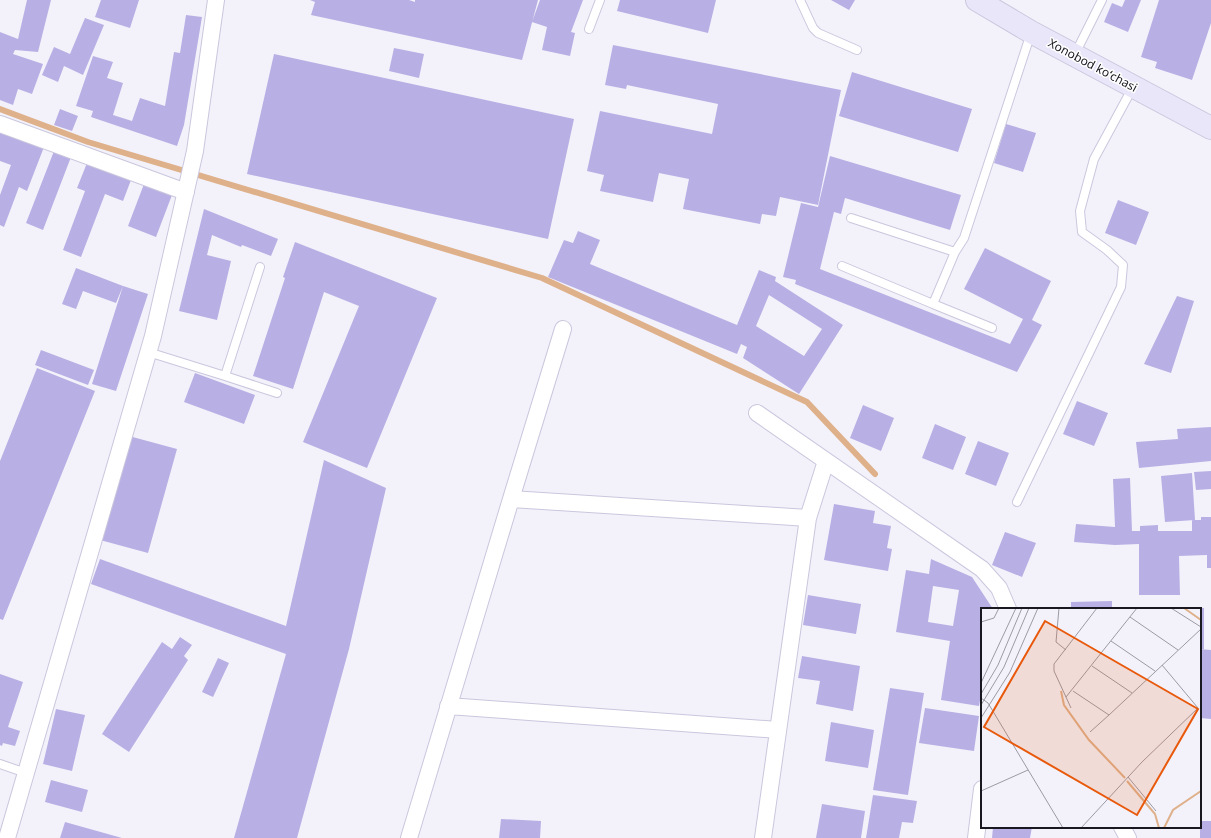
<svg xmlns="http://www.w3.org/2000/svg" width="1211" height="838" viewBox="0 0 1211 838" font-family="'Noto Sans',sans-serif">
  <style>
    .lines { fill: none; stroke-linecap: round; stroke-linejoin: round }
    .stream { stroke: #deb18b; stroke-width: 6 }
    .building { fill: #b8b0e4; fill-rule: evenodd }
    .service-casing { stroke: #cac7dd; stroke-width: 10 }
    .minor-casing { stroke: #cac7dd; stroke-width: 18 }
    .secondary-casing { stroke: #cac7dd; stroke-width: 24 }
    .service { stroke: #fff; stroke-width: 8 }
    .minor { stroke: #fff; stroke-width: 16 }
    .secondary { stroke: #e9e6fa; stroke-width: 22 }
    .labels { text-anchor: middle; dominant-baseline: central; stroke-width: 3; stroke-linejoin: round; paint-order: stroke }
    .street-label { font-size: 12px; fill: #19171f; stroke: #fff }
    .inset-river { fill: none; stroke: #deb18b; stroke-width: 2 }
    .inset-road { fill: none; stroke: #9c9aa3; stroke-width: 1 }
    .view { fill: #e8590c; fill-opacity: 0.15; stroke: #e8590c; stroke-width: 2 }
    .inset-edge { fill: none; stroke: #19171f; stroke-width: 2 }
  </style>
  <rect width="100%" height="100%" fill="#f3f2fb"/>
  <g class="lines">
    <!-- stream -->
    <path class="stream" d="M0,109l88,33 454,136 265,124 68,72"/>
  </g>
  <!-- building -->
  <path class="building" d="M27,0h24l-13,52 -23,-2 -2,4 30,10 -11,30 -14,-5 -5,16 -13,-5v-68l18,7z
    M101,0h38l-9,28 -35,-11z
    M310,0h99l6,2v-2h123l-16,60 -211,-45 4,-13z
    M540,0h43l-12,32 4,1 -5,23 -28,-6 5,-23 -15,-5z
    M620,0h96l-8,33 -91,-22z
    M831,0h24l-6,10z
    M1125,0h16l-13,32 -24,-10 8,-19 10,4z
    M1159,0h52v23l-19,57 -37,-12 2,-6 -16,-5z
    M186,15l16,2 -18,108 -7,21 -86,-29 2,-6 -17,-5 17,-50 20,6 -6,16 16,5 -10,32 19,6 8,-23 25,8 9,-54 6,1z
    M85,18l19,7 -21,50 -19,-9 -6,16 -16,-7 12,-28 16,7z
    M613,45l228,45 -23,115 -38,-8 -4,19 -14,-2 -2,10 -77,-15 6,-30 -30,-6 -6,29 -53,-11 4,-16 -17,-4 13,-60 112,23 6,-30 -91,-19 -1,4 -21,-4z
    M394,48l30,6 -5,24 -30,-7z
    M274,54l300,65 -26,120 -301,-65z
    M852,72l120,37 -14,43 -119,-36z
    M60,109l18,7 -6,15 -18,-6z
    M1006,124l30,9 -13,39 -29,-9z
    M0,130l44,17 -17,44 -8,-4 -15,40 -4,-2v-30l11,-30 -11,-4z
    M54,151l17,6 -28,73 -17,-7z
    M830,156l131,39 -11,35 -105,-32 -4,16 -7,-2 -14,57 190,75 13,-25 -59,-30 21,-41 66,33 -19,39 10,5 -25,47 -222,-88 1,-4 -13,-3 18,-74 17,4z
    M87,163l44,17 -8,21 -18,-7 -24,63 -18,-7 22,-59 -8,-3z
    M144,184l28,11 -16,42 -28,-11z
    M1118,200l31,12 -13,33 -31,-12z
    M204,209l74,30 -7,17 -29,-11 -1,2 -29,-12 -5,20 24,6 -14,59 -38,-9z
    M578,231l22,9 -10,24 147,61 22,-55 17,7 -1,4 68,44 -44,69 -56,-36 4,-11 -6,-3 -4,10 -189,-77 16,-37 9,3zM769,295l53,34 -18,27 -48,-30z
    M295,242l142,56 -70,170 -64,-26 56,-136 -35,-14 -31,97 -40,-13 32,-98 -2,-1z
    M76,268l47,18 -7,17 -33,-12 -7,18 -14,-5z
    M123,286l25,8 -32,97 -24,-7z
    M1177,296l17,5 -23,72 -27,-9z
    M41,350l53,20 -6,15 -53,-20z
    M37,368l58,23 -92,229 -3,-1v-158z
    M195,373l60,22 -11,29 -60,-22z
    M1077,401l31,12 -14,33 -31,-12z
    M863,405l31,13 -13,33 -31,-13z
    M935,424l31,13 -13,33 -31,-12z
    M1211,427v34l-72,7 -3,-26 42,-3 -1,-10z
    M129,436l48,13 -29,104 -48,-13z
    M978,441l31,12 -13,33 -31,-12z
    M324,460l62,28 -37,161 -52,189h-63l52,-184 -195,-70 9,-25 186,67z
    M1211,471v18l-15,1 -2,-18z
    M1192,473l3,47 -30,2 -4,-46z
    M1130,478l2,53h8v-5l18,-1v6h34v-11h9v-3h10v51h-4v-13l-28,1 1,39h-41v-51l-24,1 -41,-3 2,-18 39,3 -2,-48z
    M834,504l41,7 -2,12 18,3 -4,22 5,1 -4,22 -64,-11z
    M1005,532l31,11 -14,34 -30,-12z
    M931,559l41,18 21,32h-11v81l-3,16 -38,-6 9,-59 -54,-9 10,-62 23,4zM933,586l26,4 -6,36 -25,-4z
    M808,595l53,9 -5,30 -53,-9z
    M1112,601v8h-41v-7z
    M1172,607l32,1v41h-4v-40h-28z
    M180,637l12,8 -8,11 4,4 -59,92 -27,-18 60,-92 10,7z
    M1200,649l11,1v69l-11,-1z
    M802,656l58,10 -7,45 -37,-7 4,-23 -22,-3z
    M218,658l11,5 -16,34 -11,-5z
    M0,674l23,8 -15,45 12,4 -5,15 -12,-3 -1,3 -2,-1z
    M890,688l34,5 -16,102 -35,-5z
    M925,708l54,8 -5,35 -55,-8z
    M56,709l29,6 -13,56 -29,-7z
    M831,722l43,8 -6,38 -43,-7z
    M51,780l37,10 -6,22 -37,-10z
    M873,795l44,6 -4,22 -11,-1 -3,16h-33z
    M822,804l43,7 -4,27h-45z
    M501,819l40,2 -1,17h-41z
    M1200,821h11v17h-11z
    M65,822l57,16h-62z
    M993,827h39l-2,11h-38z"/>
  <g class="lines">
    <!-- service casing -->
    <g class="service-casing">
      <path id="service" d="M800,0l13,28 5,5 39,17
        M589,29l11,-29
        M1075,54l27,-54
        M851,218l104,34 9,-14 67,-205
        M955,252l-22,52 59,24
        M842,266l91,38
        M148,352l77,24 35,-109
        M225,376l52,17
        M1017,502l104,-215 2,-22 -16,-15 -25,-18 -2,-21 14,-52 39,-72
        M0,764l26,9"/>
    </g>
    <!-- minor casing -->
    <g class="minor-casing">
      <path id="minor" d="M0,124l186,68
        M757,413l225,156 17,19 9,21
        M511,499l52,-170
        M448,706l330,24
        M1122,827l6,11
        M7,838l146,-502 42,-185 21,-151
        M409,838l102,-339 297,19
        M763,838l45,-320 18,-57
        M976,838l6,-49"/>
    </g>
    <!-- secondary casing -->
    <g class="secondary-casing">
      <path id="secondary" d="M977,0l54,32 180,96"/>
    </g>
    <!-- service -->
    <use href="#service" class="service"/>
    <!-- minor -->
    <use href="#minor" class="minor"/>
    <!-- secondary -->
    <use href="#secondary" class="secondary"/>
  </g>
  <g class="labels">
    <!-- street labels -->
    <g class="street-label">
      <text transform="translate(1093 65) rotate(28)">Xonobod koʻchasi</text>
    </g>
  </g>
  <!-- overview -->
  <g transform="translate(981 608)">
    <rect width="220" height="220" fill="#f3f2fb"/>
    <path class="inset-river" d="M203,0l17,12M80,83l3,14 25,35 36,38M146,173l28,33 4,14M183,220l9,-18 28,-19"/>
    <path class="inset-road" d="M78,0l-3,34 10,8M190,0l30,19M149,9l48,33M0,14l13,-4 5,-10M130,33l44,30M111,58l40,27M0,75l35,-75M92,83l36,24 92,-86M0,86l17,-29 24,-57M85,89l71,-89M0,90l7,5 75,125M0,97l23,-38 25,-59M90,100l-17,-37v-7l43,-56M0,110l29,-46 28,-64M109,124l19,-17M147,169l28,34M0,183l47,-21M100,220l61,-66 56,-54 -36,-43"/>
    <path class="view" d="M64,13l153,88 -61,106 -153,-88z"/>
    <rect width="220" height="220" class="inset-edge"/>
  </g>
</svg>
